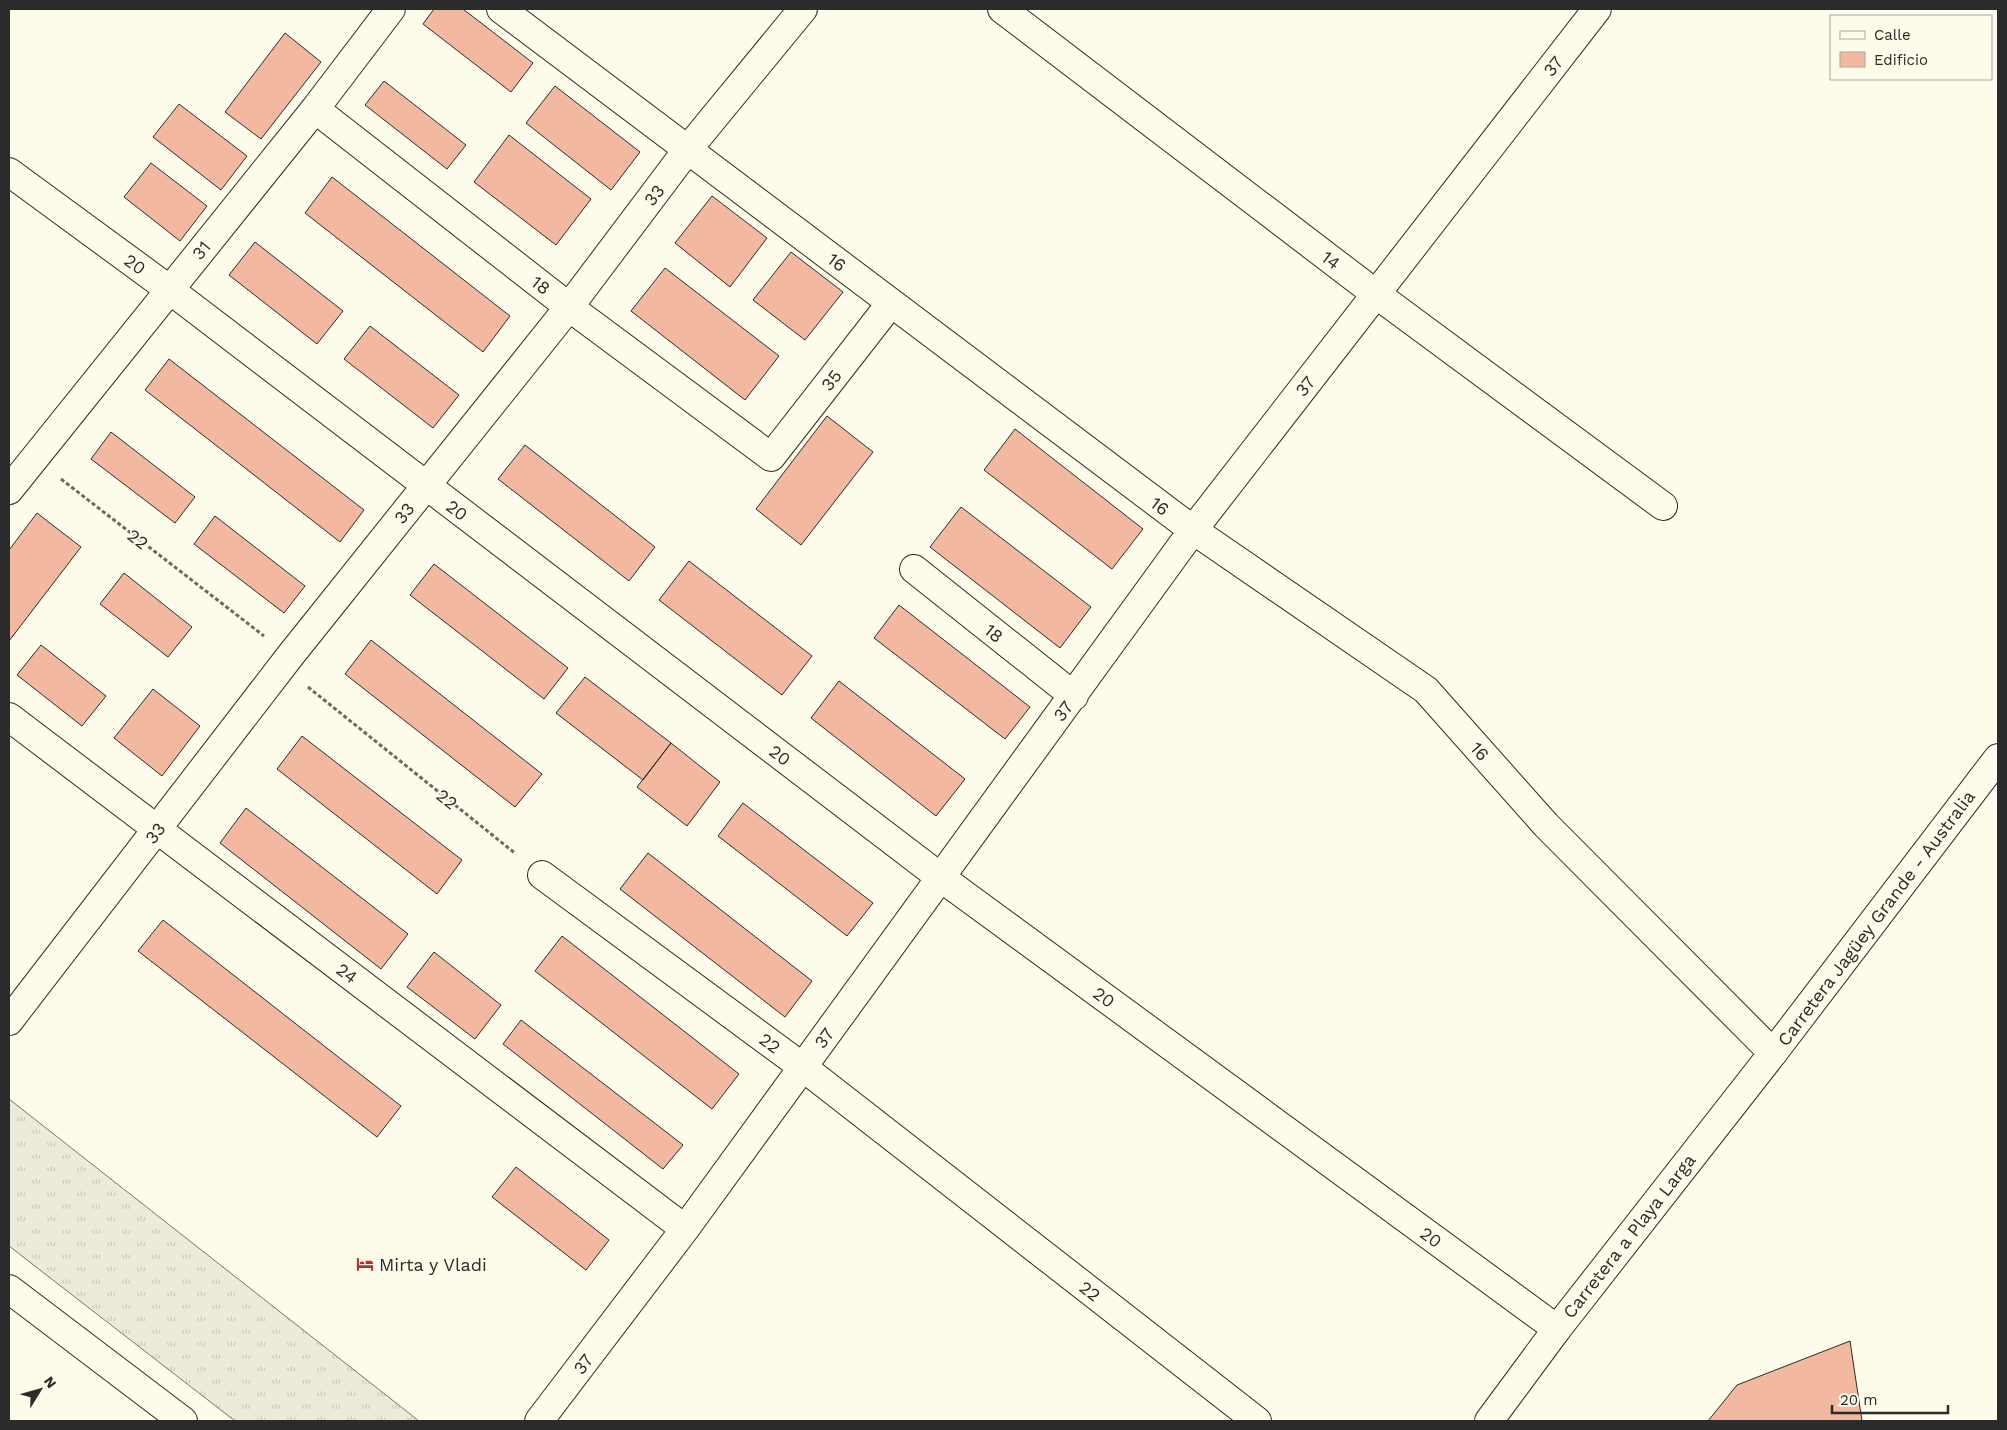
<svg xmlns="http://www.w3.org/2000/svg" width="2007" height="1430" viewBox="0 0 2007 1430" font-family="'Work Sans',sans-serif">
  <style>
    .grass { fill: url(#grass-tufts); stroke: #74746e }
    .building { fill: #f2b8a0; stroke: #2b2b2b }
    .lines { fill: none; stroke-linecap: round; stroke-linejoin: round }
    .street-casing { stroke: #2b2b2b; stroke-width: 30 }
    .secondary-casing { stroke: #2b2b2b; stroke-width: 30 }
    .path { stroke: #6a6964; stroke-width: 3; stroke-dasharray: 4 2.5; stroke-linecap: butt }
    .street { stroke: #fdfbea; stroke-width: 28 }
    .secondary { stroke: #fdfbea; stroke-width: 28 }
    .labels { text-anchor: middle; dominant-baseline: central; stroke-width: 4; stroke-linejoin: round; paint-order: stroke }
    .street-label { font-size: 18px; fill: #2b2b2b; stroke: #fdfbea }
    .poi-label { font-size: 18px; fill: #2b2b2b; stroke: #fdfbea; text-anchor: start }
  </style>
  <defs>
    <pattern id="grass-tufts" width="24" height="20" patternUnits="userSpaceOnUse" patternTransform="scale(1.25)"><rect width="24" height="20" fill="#ecebdb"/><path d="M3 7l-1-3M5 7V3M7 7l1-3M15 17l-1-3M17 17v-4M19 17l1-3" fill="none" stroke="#cbcabc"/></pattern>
  </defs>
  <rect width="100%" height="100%" fill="#fdfbea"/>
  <!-- grass -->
  <path class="grass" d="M9,1099l410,322h-184l-226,-175z"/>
  <!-- building -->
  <path class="building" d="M434,9h29l70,54 -22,29 -88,-68z
    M285,33l36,29 -60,77 -36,-27z
    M384,81l82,64 -19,24 -82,-64z
    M555,86l85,66 -29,38 -85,-67z
    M179,104l68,52 -26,34 -68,-53z
    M509,135l82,64 -35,46 -82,-63z
    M151,163l56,43 -27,35 -56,-44z
    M332,177l178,139 -27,36 -178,-139z
    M712,196l55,42 -37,49 -55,-44z
    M255,242l88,69 -26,33 -88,-69z
    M791,252l52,40 -38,48 -52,-40z
    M665,268l114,88 -34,44 -114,-89z
    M370,326l89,69 -26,33 -89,-69z
    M169,359l195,151 -24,32 -195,-152z
    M827,416l46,36 -72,93 -45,-36z
    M1015,429l128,100 -31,40 -128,-99z
    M111,432l84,65 -20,26 -84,-64z
    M525,445l130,102 -26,34 -131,-102z
    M961,507l130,100 -31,41 -130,-101z
    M37,513l44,34 -72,94v-91z
    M215,516l90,70 -21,27 -90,-69z
    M689,561l123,95 -30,39 -123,-95z
    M434,564l134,104 -24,31 -134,-104z
    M124,573l68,54 -24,30 -68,-53z
    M899,605l131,102 -25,32 -131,-101z
    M371,640l171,134 -27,33 -170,-133z
    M41,645l65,51 -24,30 -65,-51z
    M585,677l86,66 -28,37 -87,-67z
    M839,681l126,98 -29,37 -125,-98z
    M153,689l47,37 -38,50 -48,-38z
    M302,736l160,124 -25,34 -160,-125z
    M671,743l49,39 -33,44 -50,-39z
    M743,803l130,100 -26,33 -129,-100z
    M246,808l162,126 -27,35 -161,-126z
    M648,853l164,128 -27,36 -165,-128z
    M163,920l238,186 -24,31 -239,-186z
    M562,936l177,138 -27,35 -177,-138z
    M434,952l67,53 -26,34 -68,-52z
    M521,1020l162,125 -20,24 -160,-125z
    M516,1167l93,73 -23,30 -94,-73z
    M1850,1341l12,80h-154l29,-36z"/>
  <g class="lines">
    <!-- street casing -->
    <g class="street-casing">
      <path id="street" d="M501,9l692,521 233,160 120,135 227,228
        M1002,9l374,285 287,212
        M315,109l254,198 202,150 120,-154
        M9,172l161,118 770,587 617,452
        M9,490l306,-381 76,-100
        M914,569l160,127
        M9,717l676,512
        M542,875l262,193 453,353
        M9,1021l281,-365 279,-349 119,-158 115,-140
        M539,1421l146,-192 508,-699 404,-521"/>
    </g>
    <!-- secondary casing -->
    <g class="secondary-casing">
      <path id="secondary" d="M9,1289l174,132
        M1489,1421l68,-92 216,-276 225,-295"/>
    </g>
    <!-- path -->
    <path class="path" d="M61,479l203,157
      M308,687l208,167"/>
    <!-- street -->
    <use href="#street" class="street"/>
    <!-- secondary -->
    <use href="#secondary" class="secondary"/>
  </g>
  <!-- icons -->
  <defs>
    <g id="hotel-bare" transform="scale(1.35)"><path d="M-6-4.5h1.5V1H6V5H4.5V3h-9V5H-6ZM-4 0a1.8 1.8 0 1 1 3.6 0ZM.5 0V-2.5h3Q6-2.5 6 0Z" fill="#c62828" stroke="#fdfbea" stroke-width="2.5" paint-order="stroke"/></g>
  </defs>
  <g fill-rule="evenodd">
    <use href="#hotel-bare" x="365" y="1264"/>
  </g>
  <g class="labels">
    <!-- street labels -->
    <g class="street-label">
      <text transform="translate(1553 66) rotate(-52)">37</text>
      <text transform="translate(654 195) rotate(-53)">33</text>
      <text transform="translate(201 250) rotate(-51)">31</text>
      <text transform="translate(1331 260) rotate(37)">14</text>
      <text transform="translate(837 262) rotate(37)">16</text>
      <text transform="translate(135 264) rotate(36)">20</text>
      <text transform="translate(541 285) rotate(38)">18</text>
      <text transform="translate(831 380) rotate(-52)">35</text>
      <text transform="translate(1305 386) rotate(-52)">37</text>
      <text transform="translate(1160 506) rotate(37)">16</text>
      <text transform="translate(457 510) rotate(37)">20</text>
      <text transform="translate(404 513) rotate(-52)">33</text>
      <text transform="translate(138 539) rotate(38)">22</text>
      <text transform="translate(994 633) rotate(39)">18</text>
      <text transform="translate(1063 711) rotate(-53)">37</text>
      <text transform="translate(1480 751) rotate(48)">16</text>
      <text transform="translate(780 755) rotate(37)">20</text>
      <text transform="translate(447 799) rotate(39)">22</text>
      <text transform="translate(155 833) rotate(-52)">33</text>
      <text transform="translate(1876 918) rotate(-53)">Carretera Jagüey Grande - Australia</text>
      <text transform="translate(347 973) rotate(37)">24</text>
      <text transform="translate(1104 997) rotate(36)">20</text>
      <text transform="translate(824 1038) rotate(-55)">37</text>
      <text transform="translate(770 1043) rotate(36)">22</text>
      <text transform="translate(1629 1236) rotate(-52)">Carretera a Playa Larga</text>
      <text transform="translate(1431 1237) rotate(36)">20</text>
      <text transform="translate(1090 1291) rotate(38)">22</text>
      <text transform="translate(583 1364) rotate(-53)">37</text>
    </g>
    <!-- poi labels -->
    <g class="poi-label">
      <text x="379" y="1264">Mirta y Vladi</text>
    </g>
  </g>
  <!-- border -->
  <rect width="2007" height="1430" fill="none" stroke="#2b2b2b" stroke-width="20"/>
  <!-- legend -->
  <rect x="1830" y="15" width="162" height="65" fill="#fdfbea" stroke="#a9a89e"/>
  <rect x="1840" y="31" width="25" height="8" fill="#fdfbea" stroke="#a9a89e"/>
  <text x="1874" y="40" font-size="15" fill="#2b2b2b">Calle</text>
  <rect x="1840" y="52" width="25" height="15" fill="#f2b8a0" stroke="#a9a89e"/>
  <text x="1874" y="65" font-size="15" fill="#2b2b2b">Edificio</text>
  <!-- north arrow -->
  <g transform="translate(40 1390) rotate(53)" stroke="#fdfbea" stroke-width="4" paint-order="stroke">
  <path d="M0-4L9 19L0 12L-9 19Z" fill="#2b2b2b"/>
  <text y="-8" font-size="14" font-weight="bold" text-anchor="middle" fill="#2b2b2b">N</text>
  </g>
  <!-- scale -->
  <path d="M1832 1405v8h116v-8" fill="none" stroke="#2b2b2b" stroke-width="2.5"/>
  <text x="1840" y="1405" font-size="15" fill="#2b2b2b" stroke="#fdfbea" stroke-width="4" paint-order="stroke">20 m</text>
</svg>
